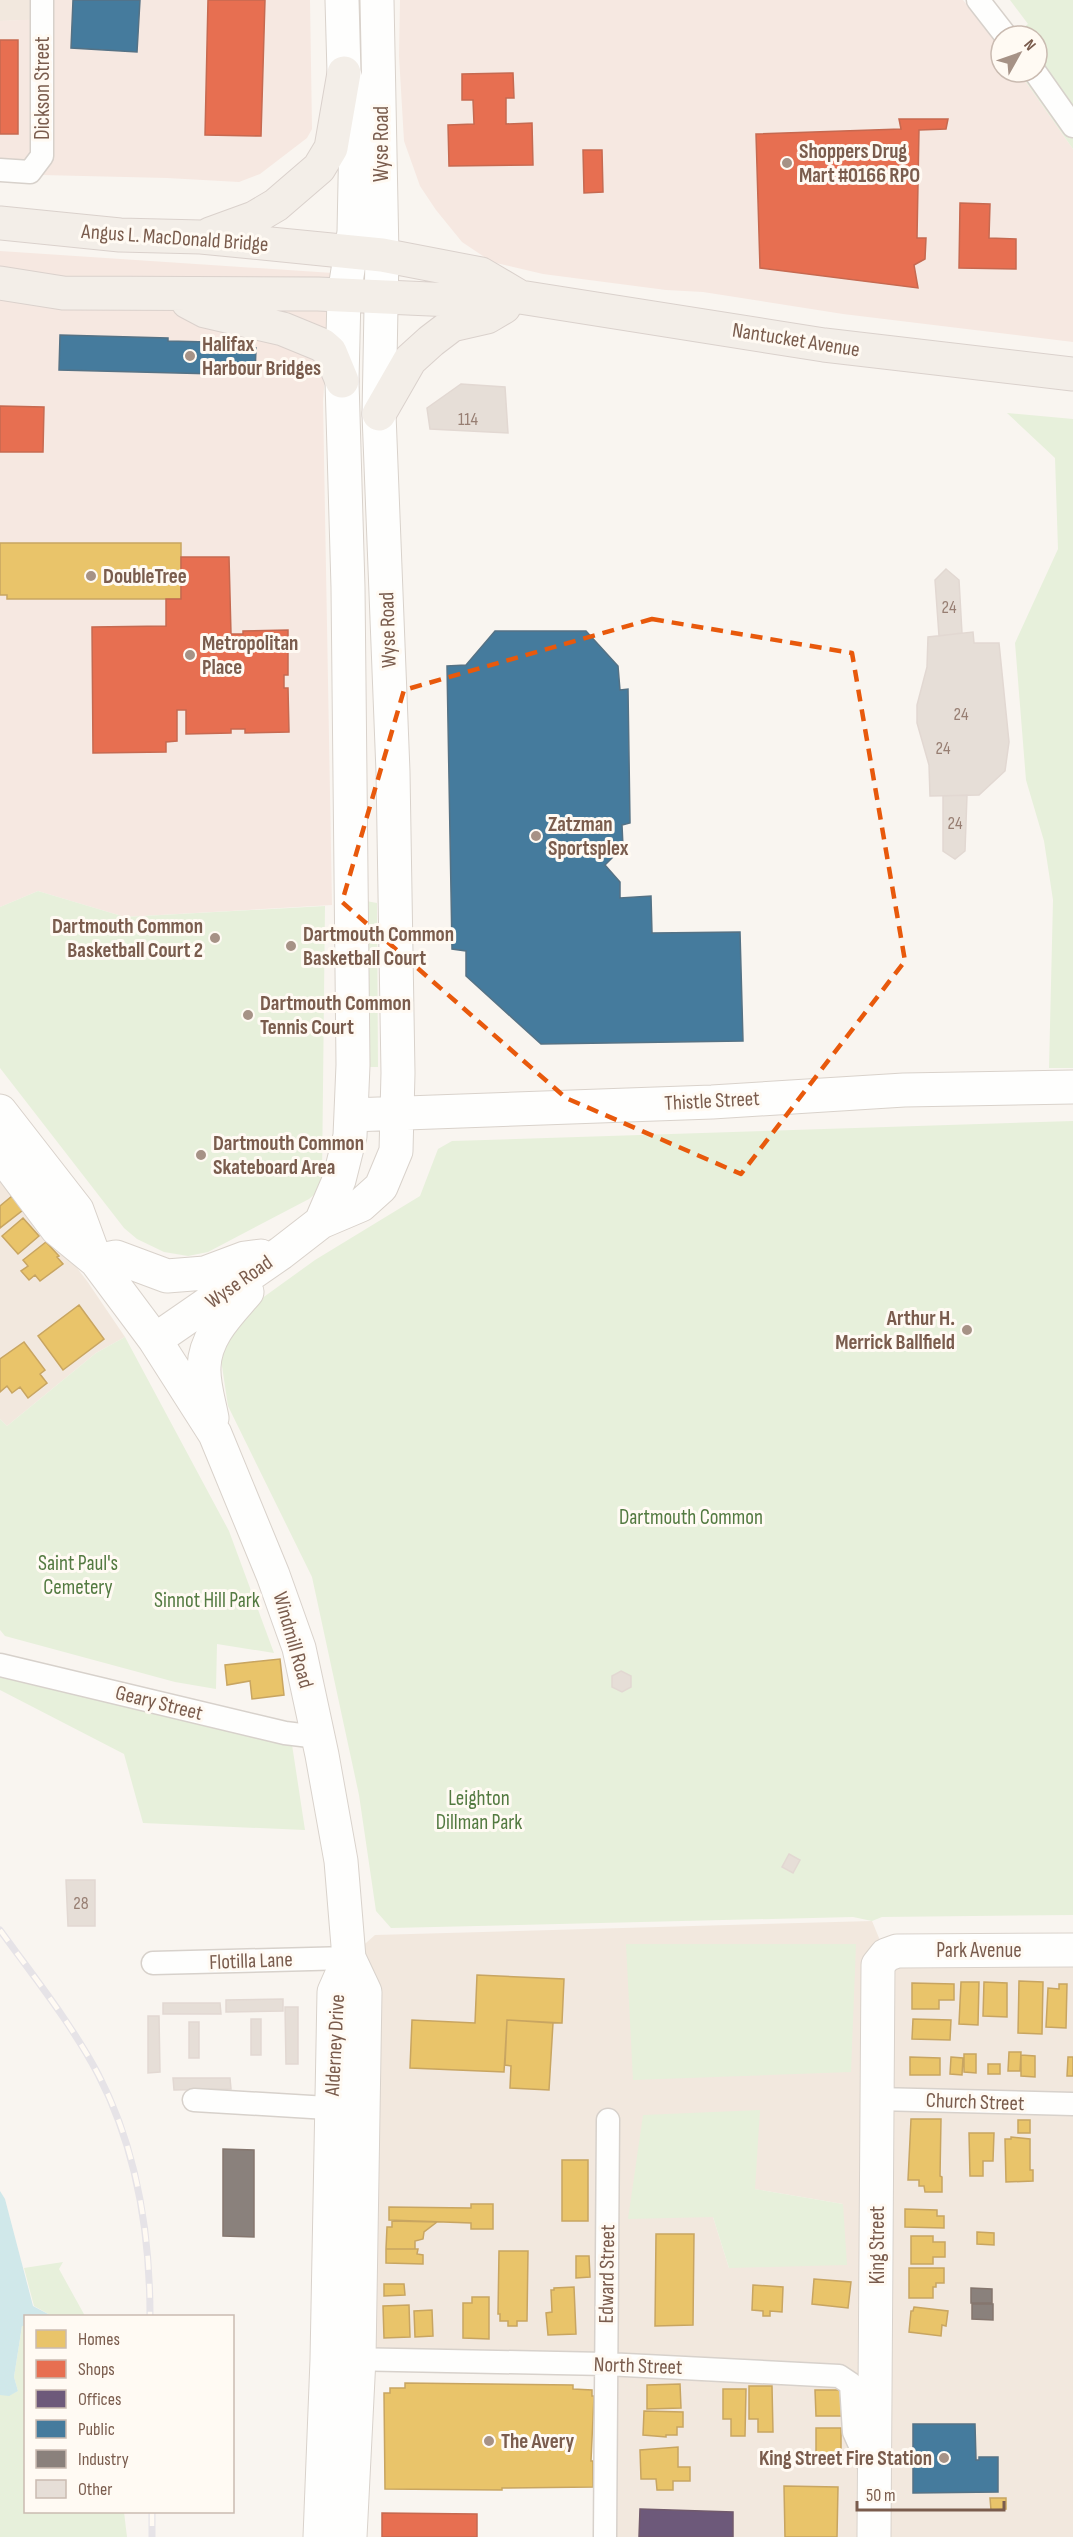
<svg xmlns="http://www.w3.org/2000/svg" width="1073" height="2537" viewBox="0 0 1073 2537" font-family="'Sofia Sans Condensed',sans-serif">
  <style>
    .residential { fill: #f2e8de; fill-rule: evenodd }
    .commercial { fill: #f6e8e1 }
    .green { fill: #e7f0db }
    .water { fill: #d0e8ea }
    .homes { fill: #e9c46a; stroke: #c8a561; stroke-width: 1.5 }
    .shops { fill: #e76f51; stroke: #c66950; stroke-width: 1.5 }
    .offices { fill: #6d597a; stroke: #715a6c; stroke-width: 1.5 }
    .public { fill: #457b9d; stroke: #557285; stroke-width: 1.5 }
    .industry { fill: #8a817c; stroke: #85766e; stroke-width: 1.5 }
    .building { fill: #e6ded7; stroke: #e2d8d2; stroke-width: 1.5 }
    .lines { fill: none; stroke-linecap: round; stroke-linejoin: round }
    .street-casing { stroke: #d7d1cb; stroke-width: 25 }
    .secondary-casing { stroke: #d9d2cb; stroke-width: 35 }
    .primary-casing { stroke: #dad1cc; stroke-width: 35 }
    .street { stroke: #fefefd; stroke-width: 22 }
    .secondary { stroke: #fefefd; stroke-width: 33 }
    .primary { stroke: #f3eee8; stroke-width: 33 }
    .rail-casing { stroke: #e6e3e7; stroke-width: 7 }
    .rail { stroke: #fffaf3; stroke-width: 4.5; stroke-dasharray: 14; stroke-linecap: butt }
    .marked { fill: none; stroke: #e8590c; stroke-width: 4.5; stroke-dasharray: 12 8; stroke-linejoin: round }
    .poi-dot { fill: #a69286; stroke: #fffaf3; stroke-width: 2 }
    .labels { text-anchor: middle; dominant-baseline: central; stroke-width: 6; stroke-linejoin: round; paint-order: stroke }
    .number-label { font-size: 18px; fill: #977e72 }
    .street-label { font-size: 21px; fill: #7a5c4d; stroke: #fffaf3 }
    .poi-label { font-size: 21px; font-weight: bold; fill: #7a5c4d; stroke: #fffaf3; text-anchor: start }
    .park-label { font-size: 21px; fill: #537a41; stroke: #fffaf3 }
  </style>
  <rect width="100%" height="100%" fill="#f9f5f0"/>
  <!-- residential -->
  <path class="residential" d="M0,0h44v20l-44,1z
    M0,1168l87,113 38,56 -29,16 -89,73 -7,-7z
    M872,1921l14,34 187,-5v587h-468l1,-173 -247,-6 -10,-400 26,-23zM754,2189l89,15 -114,64 -16,-51z"/>
  <!-- commercial -->
  <path class="commercial" d="M44,0h266l2,129 -5,9 -47,36 -21,8 -72,-4 -167,-4v-153l44,-2z
    M400,0h563l38,46v26h18l54,77v193l-230,-28 -140,-22 -37,-2 -123,-16 -51,-12 -30,-20 -26,-32 -16,-24 -16,-45 -5,-85z
    M0,251l333,22 -10,128 9,504 -207,12 -87,-26 -38,16z"/>
  <!-- green -->
  <path class="green" d="M1010,0h63v149l-54,-77h18v-36h-25l16,-12z
    M1007,413l66,6v649h-24l4,-168 -9,-59 -18,-61 -11,-137 43,-94 -3,-91z
    M38,891l87,26 200,-11 -3,272 -6,15 -7,6 -101,53 -20,4 -24,-4 -27,-13 -13,-11 -124,-160v-161z
    M366,901l11,2 1,164h-11z
    M1073,1121v794l-191,2 -10,4 -19,-4 -462,11 -15,-17 -17,-116 -47,-218 -84,-171 -8,-53 30,-46 65,-47 105,-64 18,-47 14,-8z
    M125,1337l104,194 45,122 -57,-9 -1,45 -41,-7 -170,-46 -5,-6v-211l7,7 89,-73z
    M0,1677l291,61 14,92 -162,-7 -19,-69 -124,-64z
    M626,1944h230l-5,128 -218,8z
    M760,2110l-5,79 88,15 4,61 -118,3 -16,-51 -85,2 15,-104z
    M63,2262l-4,7 26,47h-33l-18,-10 -10,-38z
    M22,2326h3l1,186h98l3,25h-127v-142h9l9,-4 -4,-14z"/>
  <!-- water -->
  <path class="water" d="M0,2191l5,8 28,107 19,10h-26l-1,10h-3l-8,51 4,14 -9,5 -9,-1z"/>
  <!-- homes -->
  <path class="homes" d="M0,543h181v56h-174v-4h-7z
    M12,1196l11,14 -23,18v-22z
    M23,1218l16,18 -21,18 -16,-18z
    M46,1242l13,14 -2,1 6,7 -23,17 -5,-6 -6,5 -8,-9 7,-5 -5,-6z
    M79,1305l25,34 -41,31 -25,-34z
    M24,1342l21,28 -5,4 7,9 -19,15 -8,-11 -8,6 -5,-7 -7,6v-33z
    M280,1659l4,36 -32,4 -2,-18 -23,4 -2,-20z
    M477,1975l87,4 -2,44 -55,-3 -3,52 -94,-4 2,-48 63,3z
    M1019,1981l24,1 -1,52 -24,-1z
    M961,1982h18l-1,43 -19,-1z
    M984,1982l23,1v34l-24,-1z
    M912,1983l42,1v16h-15v9h-27z
    M1059,1984h8l-1,44 -20,-1 2,-39 11,1z
    M913,2019l38,1 -1,20 -38,-1z
    M507,2020l46,3 -4,67 -39,-2 1,-22 -6,-1z
    M1009,2052h12l-1,19h-12z
    M964,2054h12v19l-12,-1z
    M1021,2055l14,1v21l-14,-1z
    M910,2057l30,1v17h-30z
    M951,2057l12,1 -1,17 -12,-1z
    M1068,2057h5v19h-6z
    M988,2064h12v10h-12z
    M911,2119h30l-1,57 2,1v15h-17l-1,-6h-5v-6h-11z
    M1018,2120h12v13h-12z
    M969,2133h25l-1,28h-10v15h-13z
    M1011,2137l19,2v31h3v11l-27,1 -1,-43h6z
    M562,2160h26v61h-26z
    M471,2204h22v25h-22v-6l-82,-3v-13l82,1z
    M905,2209l32,1v6h7v12l-39,-1z
    M392,2221l45,1 -13,10 -1,7 -8,2v8h-29l1,-22h5z
    M977,2232l17,1v12l-17,-1z
    M656,2234h38l-1,91 -38,1z
    M911,2236h22v6h12v15h-12v7h-22z
    M386,2249h32l-1,5 6,1v9l-37,-1z
    M499,2251h29l-1,70h-10v5h-9v-5h-8v-7h-2z
    M576,2256h13l1,21 -14,1z
    M909,2268h35v15h-8v4h-3v11h-24z
    M814,2279l37,3 -3,26 -36,-4z
    M384,2284h20l1,11 -21,1z
    M753,2285l30,2 -1,25 -12,-1v5h-7v-5l-11,-1z
    M574,2287l2,47 -28,1 -2,-22 6,-1 -1,-22h3v-2z
    M472,2297h17v42l-26,-1v-35h9z
    M409,2305l1,32 -26,1 -1,-32z
    M914,2307l34,4 -2,15 -4,-1 -1,11 -32,-4 2,-21h2z
    M432,2310l1,26 -18,1 -1,-26z
    M405,2383l168,2v4l19,1v6h2l-3,65h2v26l-91,1v2l-117,-1 -1,-96h6v-5h15z
    M680,2384l1,24 -34,1v-24z
    M749,2386h23l1,46h-15v-13h-9z
    M723,2389h23l-1,47h-14v-17h-8z
    M815,2390h28v26h-27z
    M644,2411l39,1v15h-6v8h-11v2l-23,-2z
    M816,2428h25v34h-25z
    M678,2447v20h12v14h-17v9h-16l-1,-11h-15l-1,-29z
    M784,2486l54,1 -1,50h-52z
    M990,2498h16v11l-15,1z"/>
  <!-- shops -->
  <path class="shops" d="M208,0h57l-4,136 -56,-1z
    M0,40h18v94h-18z
    M513,73l1,25h-8v26l26,-1 1,42 -84,1 -1,-41 26,-1 -1,-24h-11v-26z
    M899,119h49l-2,10 -27,1 -2,108h9l-1,21 -11,6 4,23 -158,-20 -4,-134 145,-5z
    M583,150h19l1,42 -19,1z
    M960,203l30,1 -1,34 27,1v30l-57,-1z
    M0,406l44,1 -1,45h-43z
    M181,557h48l2,77h12v-3l45,-1v45h-4v13h4l1,44 -44,1v-4h-14v4l-45,1v-24h-9v31l-11,1v10l-73,1 -1,-126 74,-1v-27h15z
    M382,2513l95,1v23h-95z"/>
  <!-- offices -->
  <path class="offices" d="M640,2509l93,3v25h-94z"/>
  <!-- public -->
  <path class="public" d="M73,0h67l-3,52 -66,-4z
    M60,335l108,3v3l40,1v5l48,1 -1,27 -196,-5z
    M495,631h91l32,35 2,24 8,-1 2,134 -8,2 1,22 -18,18 15,17v16l31,-2 1,37 88,-1 3,109 -202,3 -75,-68v-25l-14,-2 -5,-283 19,-1z
    M913,2424h62l1,36h3v-3h19v35l-85,1z"/>
  <!-- industry -->
  <path class="industry" d="M223,2149l31,1v87l-31,-1z
    M971,2288l21,1v14h-21z
    M972,2304h21v16l-21,-1z"/>
  <!-- building -->
  <path class="building" d="M461,384l44,3 3,46 -78,-4 -3,-21z
    M946,569l13,11 3,53 -23,3 -4,-56z
    M973,632l1,11h25l10,99 -4,29 -26,24 -49,1 -1,-31 -12,-42v-18l10,-38 1,-30z
    M967,795l-2,56 -10,8 -12,-8v-55z
    M621,1671l10,5v11l-9,5 -10,-5v-11z
    M789,1854l11,6 -7,13 -11,-6z
    M66,1880h29v46h-27z
    M283,1999v12l-57,1v-12z
    M163,2003h57l1,11h-58z
    M285,2007h13v57h-12z
    M148,2016h11l1,56 -12,1z
    M251,2019h10v36h-10z
    M189,2022h10v36h-10z
    M173,2078h57l1,11 -57,1z"/>
  <g class="lines">
    <!-- street casing -->
    <g class="street-casing">
      <path id="street" d="M978,0l28,36
        M1035,72l38,54
        M0,170l30,2 12,-16v-156
        M0,1665l285,68 33,4
        M153,1963l196,-5
        M877,2099l196,5
        M194,2100l150,9
        M347,2359l259,5 233,12 12,8 3,48 17,38
        M605,2537l3,-417"/>
    </g>
    <!-- secondary casing -->
    <g class="secondary-casing">
      <path id="secondary" d="M0,1111l77,99 18,49
        M351,1115l361,-13 192,-12 169,-3
        M0,1153l57,76 39,32 59,79 60,94 58,141 26,73 23,107 19,106 8,97 16,34 -6,366 -9,179
        M321,1222l18,-42 11,-44 3,-71 -5,-478 -6,-206 2,-86 10,-63 2,-99 -3,-32 -9,-28 -2,-73
        M96,1261l20,-4 51,19 38,-3 40,-15 16,-2
        M155,1340l126,-87 40,-31 40,-17 20,-18 15,-36 2,-78 -5,-301 -14,-358 3,-159 -5,-255
        M212,1418c-3,-16 -9,-35 -8,-51 1,-31 24,-53 43,-75
        M320,2537l7,-177 7,-368 15,-34
        M874,2537l4,-572 8,-10 11,-4 176,-1"/>
    </g>
    <!-- primary casing -->
    <g class="primary-casing">
      <path id="primary" d="M0,223l120,12 81,2 181,18 99,19 39,23
        M210,234l44,-16 22,-13 43,-37 12,-20 13,-75
        M0,283l63,10 255,1 157,7 45,-4 304,48 249,29
        M188,302l17,9 78,18 39,16 8,7 12,29
        M379,414l31,-54 21,-19 21,-16 35,-8 17,-10"/>
    </g>
    <!-- street -->
    <use href="#street" class="street"/>
    <!-- secondary -->
    <use href="#secondary" class="secondary"/>
    <!-- primary -->
    <use href="#primary" class="primary"/>
    <!-- rail casing -->
    <g class="rail-casing">
      <path id="rail" d="M0,1930c34,47 71,93 98,144 39,75 52,158 52,242
        M152,2512v25"/>
    </g>
    <!-- rail -->
    <use href="#rail" class="rail"/>
  </g>
  <!-- marked area -->
  <path class="marked" d="M652,619l200,34 53,308 -164,213 -175,-76 -224,-196 62,-212z"/>
  <!-- markers -->
  <g class="poi-dot">
    <circle cx="787" cy="163" r="6"/>
    <circle cx="190" cy="356" r="6"/>
    <circle cx="91" cy="576" r="6"/>
    <circle cx="190" cy="655" r="6"/>
    <circle cx="536" cy="836" r="6"/>
    <circle cx="215" cy="938" r="6"/>
    <circle cx="291" cy="946" r="6"/>
    <circle cx="248" cy="1015" r="6"/>
    <circle cx="201" cy="1155" r="6"/>
    <circle cx="967" cy="1330" r="6"/>
    <circle cx="489" cy="2441" r="6"/>
    <circle cx="944" cy="2458" r="6"/>
  </g>
  <g class="labels">
    <!-- number labels -->
    <g class="number-label">
      <text x="468" y="419">114</text>
      <text x="949" y="607">24</text>
      <text x="961" y="714">24</text>
      <text x="943" y="748">24</text>
      <text x="955" y="823">24</text>
      <text x="81" y="1903">28</text>
    </g>
    <!-- street labels -->
    <g class="street-label">
      <text transform="translate(42 88) rotate(-90)">Dickson Street</text>
      <text transform="translate(381 144) rotate(-90)">Wyse Road</text>
      <text transform="translate(175 238) rotate(4)">Angus L. MacDonald Bridge</text>
      <text transform="translate(796 340) rotate(9)">Nantucket Avenue</text>
      <text transform="translate(388 630) rotate(-92)">Wyse Road</text>
      <text transform="translate(712 1101) rotate(-3)">Thistle Street</text>
      <text transform="translate(239 1282) rotate(-35)">Wyse Road</text>
      <text transform="translate(293 1640) rotate(74)">Windmill Road</text>
      <text transform="translate(159 1703) rotate(14)">Geary Street</text>
      <text x="979" y="1950">Park Avenue</text>
      <text transform="translate(251 1961) rotate(-2)">Flotilla Lane</text>
      <text transform="translate(335 2045) rotate(-87)">Alderney Drive</text>
      <text transform="translate(975 2102) rotate(2)">Church Street</text>
      <text transform="translate(877 2245) rotate(-90)">King Street</text>
      <text transform="translate(607 2274) rotate(-89)">Edward Street</text>
      <text transform="translate(638 2366) rotate(2)">North Street</text>
    </g>
    <!-- poi labels -->
    <g class="poi-label">
      <text x="799" y="151">Shoppers Drug<tspan x="799" dy="24">Mart #0166 RPO</tspan></text>
      <text x="202" y="344">Halifax<tspan x="202" dy="24">Harbour Bridges</tspan></text>
      <text x="103" y="576">DoubleTree</text>
      <text x="202" y="643">Metropolitan<tspan x="202" dy="24">Place</tspan></text>
      <text x="548" y="824">Zatzman<tspan x="548" dy="24">Sportsplex</tspan></text>
      <text x="203" y="926" text-anchor="end">Dartmouth Common<tspan x="203" dy="24">Basketball Court 2</tspan></text>
      <text x="303" y="934">Dartmouth Common<tspan x="303" dy="24">Basketball Court</tspan></text>
      <text x="260" y="1003">Dartmouth Common<tspan x="260" dy="24">Tennis Court</tspan></text>
      <text x="213" y="1143">Dartmouth Common<tspan x="213" dy="24">Skateboard Area</tspan></text>
      <text x="955" y="1318" text-anchor="end">Arthur H.<tspan x="955" dy="24">Merrick Ballfield</tspan></text>
      <text x="501" y="2441">The Avery</text>
      <text x="932" y="2458" text-anchor="end">King Street Fire Station</text>
    </g>
    <!-- park labels -->
    <g class="park-label">
      <text x="691" y="1517">Dartmouth Common</text>
      <text x="78" y="1563">Saint Paul's<tspan x="78" dy="24">Cemetery</tspan></text>
      <text x="207" y="1600">Sinnot Hill Park</text>
      <text x="479" y="1798">Leighton<tspan x="479" dy="24">Dillman Park</tspan></text>
    </g>
  </g>
  <!-- legend -->
  <rect x="24" y="2315" width="210" height="198" fill="#fffaf3" stroke="#cabbb1" stroke-width="1.5"/>
  <rect x="36" y="2330" width="30" height="18" fill="#e9c46a" stroke="#cabbb1" stroke-width="1.5"/>
  <text x="78" y="2345" font-size="18" fill="#7a5c4d">Homes</text>
  <rect x="36" y="2360" width="30" height="18" fill="#e76f51" stroke="#cabbb1" stroke-width="1.5"/>
  <text x="78" y="2375" font-size="18" fill="#7a5c4d">Shops</text>
  <rect x="36" y="2390" width="30" height="18" fill="#6d597a" stroke="#cabbb1" stroke-width="1.5"/>
  <text x="78" y="2405" font-size="18" fill="#7a5c4d">Offices</text>
  <rect x="36" y="2420" width="30" height="18" fill="#457b9d" stroke="#cabbb1" stroke-width="1.5"/>
  <text x="78" y="2435" font-size="18" fill="#7a5c4d">Public</text>
  <rect x="36" y="2450" width="30" height="18" fill="#8a817c" stroke="#cabbb1" stroke-width="1.5"/>
  <text x="78" y="2465" font-size="18" fill="#7a5c4d">Industry</text>
  <rect x="36" y="2480" width="30" height="18" fill="#e6ded7" stroke="#cabbb1" stroke-width="1.5"/>
  <text x="78" y="2495" font-size="18" fill="#7a5c4d">Other</text>
  <!-- north arrow -->
  <g transform="translate(1019 54) rotate(50)"><circle r="28" fill="#fffaf3" stroke="#cabbb1" stroke-width="1.5"/>
  <path d="M0-4.5L10 22L0 15L-10 22Z" fill="#a69286"/>
  <text y="-9" font-size="16" font-weight="bold" text-anchor="middle" fill="#7a5c4d">N</text>
  </g>
  <!-- scale -->
  <path d="M857 2501v9h147v-9" fill="none" stroke="#7a5c4d" stroke-width="3"/>
  <text x="866" y="2501" font-size="18" fill="#7a5c4d" stroke="#fffaf3" stroke-width="4.5" paint-order="stroke">50 m</text>
</svg>
